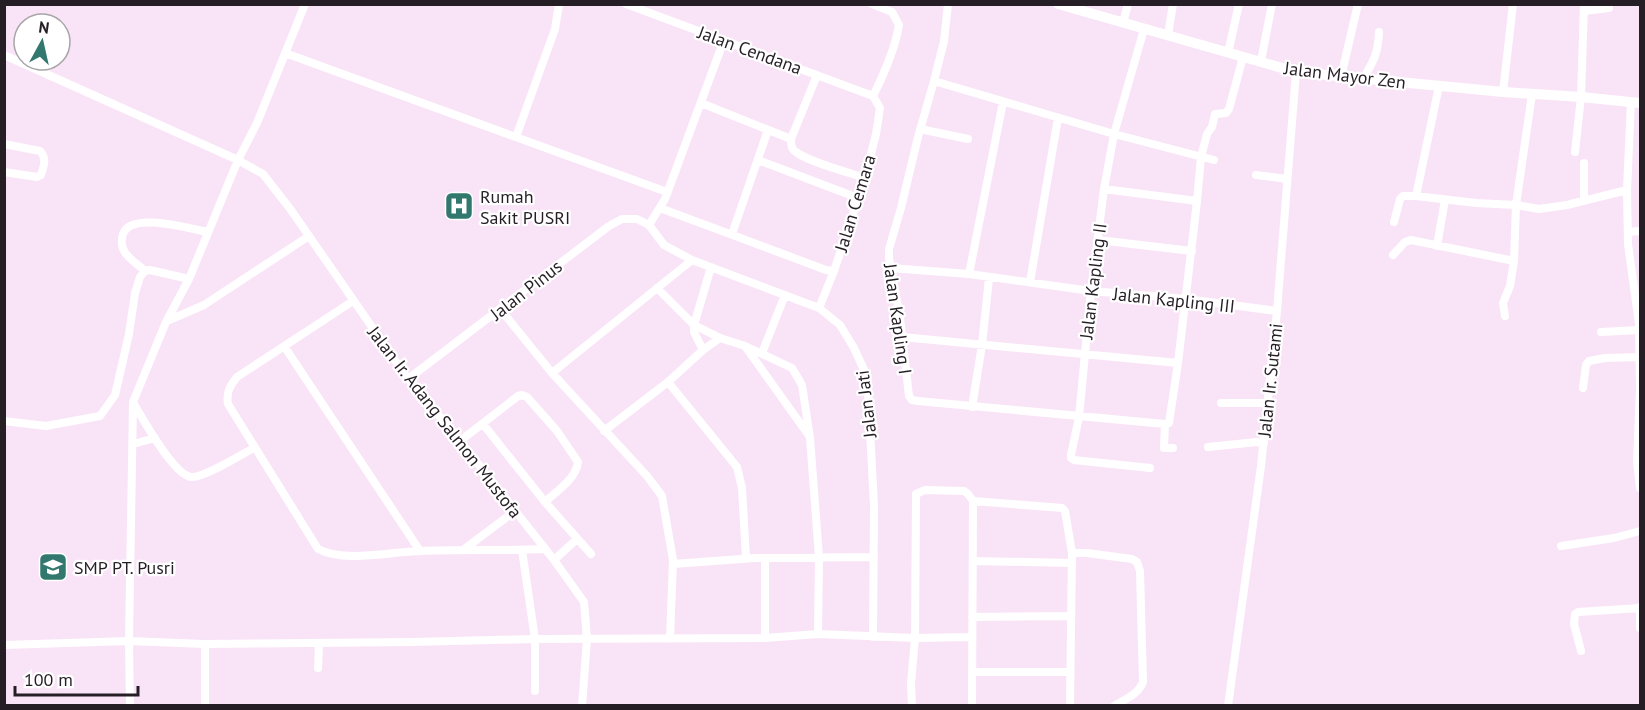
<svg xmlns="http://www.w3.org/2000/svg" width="1645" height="710" viewBox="0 0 1645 710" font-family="'PT Sans',sans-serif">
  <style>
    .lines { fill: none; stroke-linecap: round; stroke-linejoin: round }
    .minor { stroke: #fff; stroke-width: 8 }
    .tertiary { stroke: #fff; stroke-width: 10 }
    .labels { text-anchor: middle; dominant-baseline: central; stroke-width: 4.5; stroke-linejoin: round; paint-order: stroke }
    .street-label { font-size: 18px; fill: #261e25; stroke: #fff }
    .poi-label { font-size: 18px; fill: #261e25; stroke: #fff; text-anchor: start }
  </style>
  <rect width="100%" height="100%" fill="#f9e4f7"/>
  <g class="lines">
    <!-- minor -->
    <path class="minor" d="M626,4l247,92
      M872,4l20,8 7,13c-4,25 -15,49 -26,71
      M948,4l-4,37 -10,40 -16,56 -17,71 -12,41v9l11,60 9,78 3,4 6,1 247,23 4,-1 9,-60 19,-162 -93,-12
      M1584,11l25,-3
      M1123,23l5,-19
      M1144,29l-30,105 -10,55 -13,102 -12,126 -8,38v3l3,2 76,8
      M1168,35l5,-31
      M285,53l382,139
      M1228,53l11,-49
      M4,55l234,105 19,-37 48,-119
      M1261,61l11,-57
      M1341,77l17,-73
      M1363,79c11,-19 15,-25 16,-47
      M934,81l180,53 100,26
      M1503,92l10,-88
      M1631,102l-4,88 1,54 11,80 1,65 -3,73 3,26
      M701,103l90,36 26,-64
      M920,129l48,10
      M516,137l39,-108 4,-25
      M791,139c0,5 0,10 5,13 13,10 51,20 69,26
      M4,144l36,7c7,7 4,15 1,24l-4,2 -33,-5
      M1575,152l6,-55 3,-93
      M758,160l100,38
      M1256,175l31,4
      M1416,196l60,7 40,2 23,4 28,-4 60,-15
      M1197,201l4,-44 6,-23 5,-7 3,-13 11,-1 3,-4 14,-52
      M1584,201v-38
      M660,208l166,62 8,1
      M1394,222l6,-23 3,-3h13l23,-110
      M649,225l16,-26 59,-159
      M1628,232l12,-1
      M732,234l36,-104
      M1098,240l94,11
      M1437,246l8,-46
      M1393,255l12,-13 6,-2 103,21 2,-56 16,-111
      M891,268l78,6 122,17 95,8 91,12
      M145,271c-12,-11 -28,-18 -22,-37 8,-23 67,-5 85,-2
      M969,274l34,-172
      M1030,282l28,-164
      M657,288l37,37 26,13 25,8 47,22 10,17 8,53 9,119 -1,77
      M353,301l-116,76c-7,9 -11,15 -9,27l90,145c27,14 71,3 101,2 42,-2 84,0 126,-2
      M819,308l15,-37 31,-93 11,-44 4,-26 -7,-12
      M501,310l51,63 140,-113
      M1505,316l-2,-13 7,-17 4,-25
      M167,321l37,-16 105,-69
      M1601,332l38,-2
      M902,337l276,26
      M284,346l136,205
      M745,346l65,91
      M703,350l-9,-18v-7l17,-58
      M762,353l23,-58
      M552,373l95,103 15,20 11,64 -3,79
      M408,379l201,-153 13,-7h15l12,6 15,20 28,15 127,48 21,17 14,23 11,24 3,20 6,114 -1,131
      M668,382l69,85 5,21 4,70
      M1583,388l3,-23 3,-4 16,-3 35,-1
      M1221,403h47
      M134,404c9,15 39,70 57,73 11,2 51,-23 63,-29
      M972,407l10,-62 7,-67
      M4,421l42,5 54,-10 15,-21 14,-61 6,-41 5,-16 5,-6 5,-1 39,9
      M483,424l62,78 46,52
      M1165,424l-1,24h9
      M604,431l64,-49 35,-32 17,-12
      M460,441l58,-45 4,-1 5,2 30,34 21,31c-2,17 -21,29 -33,40
      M133,444l22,-6
      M1208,447l49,-5 7,1
      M973,501l89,7 3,3 7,42 -2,153
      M1561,546l53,-8 26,-7
      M463,550l52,-39
      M522,550l13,89v52
      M1072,553h15l45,6 5,3 3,9 3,111c-5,13 -18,17 -29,24
      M554,560l23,-21
      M973,561l99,2
      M673,564l82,-6 119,-1
      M1640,607v21
      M972,617l99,-1
      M765,638v-80
      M205,644v62
      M4,645l125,-4 76,3 208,-2 122,-3 230,-1 53,-4 97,4 1,-144 9,-4 39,1 4,3 5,7 -1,205
      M1581,651l-7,-27 1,-10 3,-2 62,-4
      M318,668l1,-25
      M972,672h98
      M130,706l-1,-65 4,-239 33,-80 23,-43 49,-119 25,14 28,36 117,169 52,62 94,119 30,42 3,37 -5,67
      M912,706l-1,-22 4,-46 57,-1
      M1228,706l33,-240 16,-155 19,-239"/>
    <!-- tertiary -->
    <path class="tertiary" d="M1058,4l238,68 207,20 78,5 59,6"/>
  </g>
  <!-- icons -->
  <defs>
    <g id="hospital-square" transform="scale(1.5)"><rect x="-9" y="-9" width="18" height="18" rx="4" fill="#32786e" stroke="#fff"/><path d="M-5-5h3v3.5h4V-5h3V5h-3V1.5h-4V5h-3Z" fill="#fff"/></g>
    <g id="school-square" transform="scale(1.5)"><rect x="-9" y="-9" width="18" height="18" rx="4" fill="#32786e" stroke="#fff"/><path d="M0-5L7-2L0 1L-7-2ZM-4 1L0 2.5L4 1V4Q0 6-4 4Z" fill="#fff"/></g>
  </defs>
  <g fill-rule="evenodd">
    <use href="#hospital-square" x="459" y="206"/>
    <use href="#school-square" x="53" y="567"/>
  </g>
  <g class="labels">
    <!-- street labels -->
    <g class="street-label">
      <text transform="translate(750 50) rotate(20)">Jalan Cendana</text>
      <text transform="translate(1345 75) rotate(7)">Jalan Mayor Zen</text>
      <text transform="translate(855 203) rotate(-73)">Jalan Cemara</text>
      <text transform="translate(1093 281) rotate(-83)">Jalan Kapling II</text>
      <text transform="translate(526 290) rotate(-38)">Jalan Pinus</text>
      <text transform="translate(1174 300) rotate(6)">Jalan Kapling III</text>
      <text transform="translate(898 319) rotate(82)">Jalan Kapling I</text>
      <text transform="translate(1270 380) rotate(-84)">Jalan Ir. Sutami</text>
      <text transform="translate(866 404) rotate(-97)">Jalan Jati</text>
      <text transform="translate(445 422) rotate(52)">Jalan Ir. Adang Salmon Mustofa</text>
    </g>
    <!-- poi labels -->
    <g class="poi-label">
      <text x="480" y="196">Rumah<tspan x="480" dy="21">Sakit PUSRI</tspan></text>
      <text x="74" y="567">SMP PT. Pusri</text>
    </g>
  </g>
  <!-- border -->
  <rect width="1645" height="710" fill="none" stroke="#261e25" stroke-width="12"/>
  <!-- north arrow -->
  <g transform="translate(42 42) rotate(8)"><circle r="28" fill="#ffffff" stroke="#a8a5a8" stroke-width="1.5"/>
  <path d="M0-4.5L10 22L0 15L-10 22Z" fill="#32786e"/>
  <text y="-9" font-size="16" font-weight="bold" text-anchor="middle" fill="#261e25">N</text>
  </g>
  <!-- scale -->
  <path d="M15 686v9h123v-9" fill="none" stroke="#261e25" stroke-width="3"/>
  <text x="24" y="686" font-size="18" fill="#261e25" stroke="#ffffff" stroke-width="4.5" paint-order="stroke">100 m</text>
</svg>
